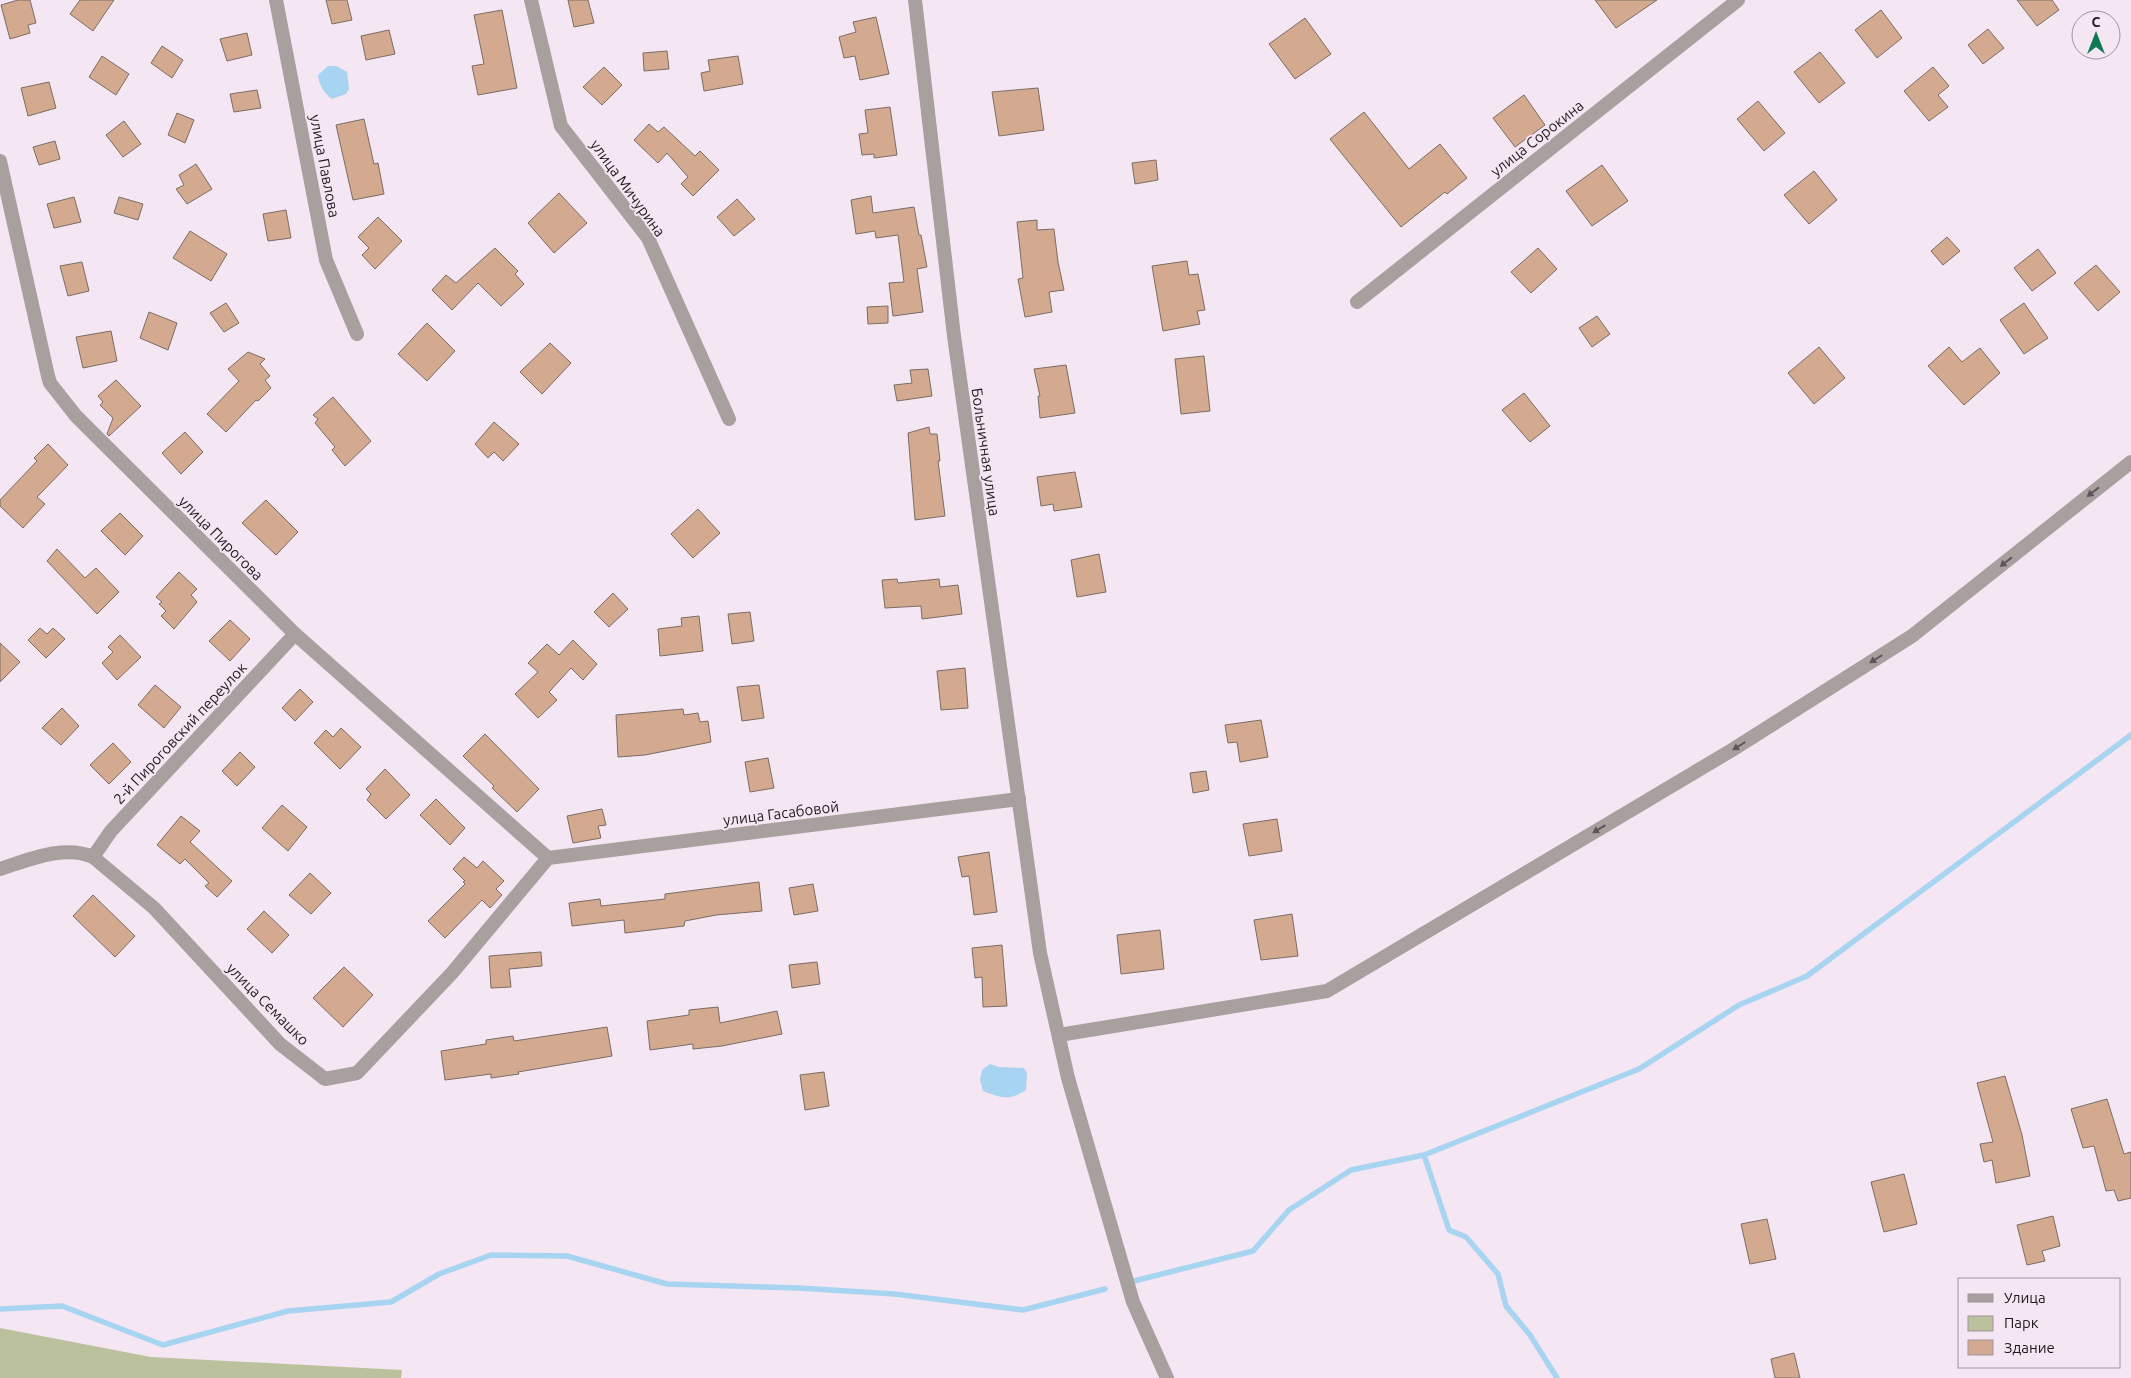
<svg xmlns="http://www.w3.org/2000/svg" width="2131" height="1378" viewBox="0 0 2131 1378" font-family="Ubuntu,sans-serif">
  <style>
    .green { fill: #bcc19d }
    .water { fill: #a7d4f0 }
    .lines { fill: none; stroke-linecap: round; stroke-linejoin: round }
    .stream { stroke: #a7d4f0; stroke-width: 5.5 }
    .building { fill: #d3aa90; stroke: #7b6c63 }
    .pedestrian { stroke: #a89f9f; stroke-width: 14 }
    .minor { stroke: #a89f9f; stroke-width: 14 }
    .tertiary { stroke: #a89f9f; stroke-width: 14 }
    .oneway { fill: #5d5659 }
    .labels { text-anchor: middle; dominant-baseline: central; stroke-width: 4; stroke-linejoin: round; paint-order: stroke }
    .street-label { font-size: 15px; fill: #1f1a1f; stroke: #f5e6f3 }
  </style>
  <rect width="100%" height="100%" fill="#f5e6f3"/>
  <!-- green -->
  <path class="green" d="M0,1328l151,29 251,13 -1,8h-401z"/>
  <!-- water -->
  <path class="water" d="M328,66h8l11,6 2,17 -3,5 -14,5c-8,-6 -13,-14 -14,-24z
    M990,1064l9,3 25,1 3,5 -1,17c-17,11 -25,8 -43,1l-3,-11 2,-10z"/>
  <g class="lines">
    <!-- stream -->
    <path class="stream" d="M1424,1155l25,75 17,7 32,37 8,32 24,29 27,43
      M1134,1281l119,-30 36,-41 62,-40 73,-15 215,-86 100,-64 68,-29 324,-241
      M0,1309l62,-3 101,39 125,-34 103,-9 48,-28 52,-19 76,1 100,28 132,4 96,6 128,16 82,-21"/>
  </g>
  <!-- building -->
  <path class="building" d="M18,0h12l6,23 -8,2 2,8 -20,6 -9,-34z
    M80,0h34l-21,31 -23,-17z
    M326,0h21l5,20 -20,4z
    M568,0h20l6,23 -20,4z
    M1595,0h62l-41,28z
    M2017,0h35l7,10 -22,16z
    M502,10l15,78 -39,7 -6,-29 12,-2 -10,-49z
    M1881,10l21,28 -25,20 -22,-28z
    M876,17l13,57 -29,6 -5,-24 -11,2 -5,-21 17,-5 -3,-10z
    M1305,18l26,36 -36,25 -26,-35z
    M1988,29l16,19 -21,16 -15,-19z
    M389,30l6,24 -29,6 -5,-24z
    M247,33l5,22 -25,6 -7,-22z
    M162,46l21,14 -11,18 -21,-15z
    M667,51l2,18 -25,2 -1,-18z
    M1820,52l25,31 -26,20 -25,-31z
    M102,56l27,18 -13,21 -27,-18z
    M738,56l5,28 -39,7 -3,-18 9,-2 -2,-11z
    M604,67l18,18 -20,20 -19,-18z
    M1933,67l16,19 -11,9 10,12 -19,14 -25,-30z
    M49,82l7,26 -28,8 -7,-28z
    M1038,88l6,42 -45,6 -7,-44z
    M257,90l4,18 -27,4 -4,-18z
    M1524,95l21,30 -30,22 -22,-29z
    M1758,101l27,32 -21,18 -27,-32z
    M890,107l7,48 -23,3v-4l-12,1 -3,-21 9,-1 -3,-23z
    M1364,112l45,57 31,-25 27,34 -20,16 -2,-2 -44,35 -71,-88z
    M177,113l17,7 -9,23 -17,-8z
    M364,119l10,45 4,-1 6,31 -31,6 -17,-75z
    M124,121l17,23 -18,13 -17,-22z
    M649,124l9,8 6,-5 31,29 5,-5 19,19 -26,26 -12,-12 7,-7 -21,-24 -9,10 -24,-23z
    M55,141l5,18 -21,6 -6,-18z
    M1156,160l2,20 -23,4 -3,-21z
    M196,164l16,25 -25,15 -11,-15 8,-4 -5,-10z
    M1602,165l26,36 -36,25 -26,-35z
    M1814,171l23,29 -28,24 -25,-29z
    M559,193l28,30 -33,30 -26,-30z
    M871,196l2,17 41,-6 5,28h2l6,32 -10,2 6,43 -30,4 -4,-33 15,-1 -6,-47 -22,3 -1,-7 -19,3 -5,-34z
    M74,197l7,25 -27,6 -7,-24z
    M119,197l24,7 -5,16 -24,-7z
    M737,199l18,20 -21,17 -17,-19z
    M286,210l5,28 -23,3 -5,-27z
    M378,217l24,24 -27,28 -13,-14 7,-7 -11,-11z
    M1037,220v10l17,-1 4,33 6,28 -15,2 3,20 -27,5 -7,-38 5,-1 -6,-56z
    M190,231l37,23 -16,27 -38,-23z
    M1947,237l13,14 -17,14 -12,-14z
    M495,248l23,23 -3,3 9,10 -23,22 -23,-23 -26,27 -20,-20 14,-15 10,8z
    M1538,248l19,21 -26,24 -20,-21z
    M2038,249l18,24 -24,18 -18,-23z
    M1187,261l2,14 9,-1 7,36 -8,1 3,13 -37,7 -11,-65z
    M82,262l7,29 -21,5 -8,-30z
    M2096,265l24,27 -22,19 -24,-28z
    M226,303l13,20 -15,9 -14,-19z
    M2024,303l24,35 -24,16 -24,-34z
    M888,306v17l-20,1 -1,-17z
    M149,312l28,11 -9,27 -28,-12z
    M1597,316l13,18 -18,13 -13,-19z
    M427,323l28,28 -28,30 -29,-27z
    M111,331l6,30 -34,7 -7,-31z
    M550,343l21,20 -29,31 -22,-22z
    M1819,347l26,31 -31,26 -26,-31z
    M1949,347l13,15 18,-14 20,25 -36,32 -36,-39z
    M248,352l17,7 -5,5 10,12 -5,4 6,8 -13,13 -2,-1 -30,32 -19,-18 32,-33 -11,-12z
    M1204,356l6,55 -29,3 -6,-55z
    M1066,365l9,48 -35,5 -2,-22h2l-6,-27z
    M928,369l4,27 -35,5 -3,-16 18,-2 -2,-13z
    M116,380l25,26 -32,30 -2,-2 6,-16 -13,-13 3,-3 -5,-6z
    M1524,393l26,33 -20,16 -28,-32z
    M333,397l38,44 -26,25 -13,-16 3,-3 -20,-24 3,-4 -5,-4z
    M494,422l25,22 -16,17 -9,-9 -6,6 -13,-14z
    M929,427l1,7h7l3,27h-2l7,55 -30,4 -7,-87z
    M185,432l18,20 -22,22 -19,-21z
    M48,444l20,21 -31,32 8,7 -22,24 -23,-22v-6l37,-39 -3,-3z
    M1075,472l7,35 -28,4 -1,-7 -12,2 -4,-29z
    M266,500l32,32 -22,23 -34,-32z
    M698,509l22,24 -27,25 -22,-24z
    M120,513l23,23 -18,19 -24,-24z
    M57,549l28,29 11,-10 23,24 -22,22 -50,-53z
    M1099,554l7,38 -29,5 -6,-37z
    M179,572l18,17 -6,6 6,7 -23,27 -13,-13 5,-5 -7,-7 3,-2 -6,-5z
    M897,579l1,4 41,-4 1,8 18,-2 4,29 -40,5 -1,-13 -36,2 -3,-28z
    M613,593l15,16 -19,18 -15,-15z
    M750,612l4,29 -22,3 -4,-30z
    M699,616l4,35 -43,5 -2,-27 24,-3 -1,-8z
    M230,620l20,19 -20,22 -21,-20z
    M40,628l7,6 6,-6 12,11 -19,19 -18,-18z
    M120,635l21,22 -24,23 -15,-17 11,-11 -5,-5z
    M573,640l24,24 -14,16 -12,-12 -22,24 8,8 -19,18 -23,-24 23,-22 -10,-9 19,-19 12,11z
    M0,643l20,19 -20,20z
    M965,668l3,40 -27,2 -4,-39z
    M155,685l26,22 -17,21 -26,-23z
    M759,685l5,33 -22,3 -5,-34z
    M300,689l13,13 -18,19 -13,-13z
    M62,708l17,18 -18,19 -19,-17z
    M683,709l1,6 14,-2 2,9 8,-1 3,21 -66,13 -27,2 -2,-42z
    M1261,720l7,37 -28,5 -3,-20 -9,1 -3,-18z
    M341,728l20,19 -21,22 -26,-26 12,-13 7,7z
    M485,734l54,55 -22,23 -25,-24 2,-2 -31,-30z
    M113,743l18,19 -22,22 -19,-19z
    M240,752l15,15 -18,19 -15,-15z
    M768,758l6,30 -24,4 -5,-30z
    M385,769l25,26 -24,24 -19,-19 4,-6 -5,-5z
    M1206,771l3,19 -16,3 -3,-20z
    M436,799l29,29 -15,17 -30,-30z
    M282,805l25,22 -19,24 -26,-23z
    M602,809l4,16 -8,1 3,12 -28,5 -6,-27z
    M181,816l19,15 -10,11 42,39 -15,16 -12,-11 4,-3 -24,-24 -5,5 -23,-19z
    M1277,819l5,32 -33,5 -6,-32z
    M989,852l8,60 -23,3 -5,-39 -7,1 -4,-20z
    M464,857l13,11 6,-7 21,20 -8,8 6,6 -12,13 -8,-8 -37,38 -17,-17 37,-37 -2,-2 2,-1 -12,-12z
    M310,873l21,20 -20,21 -22,-19z
    M759,882l3,29 -46,4 -31,6 -1,5 -59,7 -1,-13 -52,6 -3,-23 31,-4 1,7 64,-7v-5z
    M813,884l5,27 -24,4 -5,-27z
    M93,895l42,41 -20,21 -42,-41z
    M264,911l25,24 -17,18 -25,-24z
    M1292,914l6,42 -37,4 -7,-40z
    M1160,930l4,39 -43,5 -4,-39z
    M1002,945l5,61 -24,1 -1,-30 -7,1 -3,-30z
    M541,952l1,14 -33,3 2,18 -20,1 -2,-32z
    M817,962l3,22 -28,4 -3,-23z
    M344,967l29,28 -30,32 -30,-29z
    M718,1007l2,16 57,-12 5,23 -60,12 -29,3v-5l-43,6 -3,-29 42,-6v-5z
    M607,1027l5,29 -94,16 1,2 -28,4v-4l-46,6 -4,-29 45,-7v-4l27,-4 1,5z
    M824,1072l5,34 -24,4 -5,-35z
    M2005,1076l17,59 8,41 -34,7 -4,-23 -8,2 -4,-18 13,-2 -16,-59z
    M2107,1099l17,55 7,-2v46l-13,3 -4,-11 -8,1 -12,-45 -11,2 -12,-39z
    M1904,1174l13,50 -33,8 -13,-50z
    M2053,1216l7,30 -18,5 3,10 -18,4 -10,-40z
    M1767,1219l9,40 -26,5 -9,-40z
    M1794,1353l6,25h-25l-4,-19z"/>
  <g class="lines">
    <!-- pedestrian -->
    <path class="pedestrian" d="M93,857l18,-26 184,-197"/>
    <!-- minor -->
    <path class="minor" d="M276,0l50,260 31,74
      M531,0l30,126 87,112 81,181
      M0,161l48,215 2,7 26,33 219,218 253,224
      M1357,302l381,-302
      M548,858l471,-59
      M0,869c28,-9 65,-25 93,-12l61,51 126,136 45,35 32,-6 95,-100 96,-115
      M1059,1035l268,-44 405,-241 180,-114 219,-174"/>
    <!-- tertiary -->
    <path class="tertiary" d="M915,0l39,336 86,617 28,125 65,224 34,76"/>
  </g>
  <!-- one-way arrows -->
  <defs><path id="oneway-solid" d="M-6-.8H1V-3.2L6.5 0L1 3.2V.8H-6Z" transform="scale(1.25)"/></defs>
  <g class="oneway">
    <use href="#oneway-solid" transform="translate(2093 492) rotate(142)"/>
    <use href="#oneway-solid" transform="translate(2006 562) rotate(142)"/>
    <use href="#oneway-solid" transform="translate(1876 659) rotate(148)"/>
    <use href="#oneway-solid" transform="translate(1739 746) rotate(148)"/>
    <use href="#oneway-solid" transform="translate(1599 829) rotate(149)"/>
  </g>
  <g class="labels">
    <!-- street labels -->
    <g class="street-label">
      <text transform="translate(1537 138) rotate(-38)">улица Сорокина</text>
      <text transform="translate(325 166) rotate(79)">улица Павлова</text>
      <text transform="translate(628 188) rotate(54)">улица Мичурина</text>
      <text transform="translate(986 452) rotate(82)">Больничная улица</text>
      <text transform="translate(221 538) rotate(45)">улица Пирогова</text>
      <text transform="translate(180 733) rotate(-47)">2-й Пироговский переулок</text>
      <text transform="translate(781 813) rotate(-7)">улица Гасабовой</text>
      <text transform="translate(268 1004) rotate(45)">улица Семашко</text>
    </g>
  </g>
  <!-- legend -->
  <rect x="1958" y="1278" width="162" height="90" fill="#f5e6f3" stroke="#9f949e"/>
  <rect x="1968" y="1294" width="25" height="8" fill="#a89f9f" stroke="#9f949e"/>
  <text x="2004" y="1303" font-size="15" fill="#1f1a1f">Улица</text>
  <rect x="1968" y="1316" width="25" height="15" fill="#bcc19d" stroke="#9f949e"/>
  <text x="2004" y="1328" font-size="15" fill="#1f1a1f">Парк</text>
  <rect x="1968" y="1340" width="25" height="15" fill="#d3aa90" stroke="#9f949e"/>
  <text x="2004" y="1353" font-size="15" fill="#1f1a1f">Здание</text>
  <!-- north arrow -->
  <g transform="translate(2096 35)"><circle r="24" fill="#f5e6f3" stroke="#9f949e"/>
  <path d="M0-4L9 19L0 12L-9 19Z" fill="#0f7952"/>
  <text y="-8" font-size="14" font-weight="bold" text-anchor="middle" fill="#1f1a1f">С</text>
  </g>
</svg>
